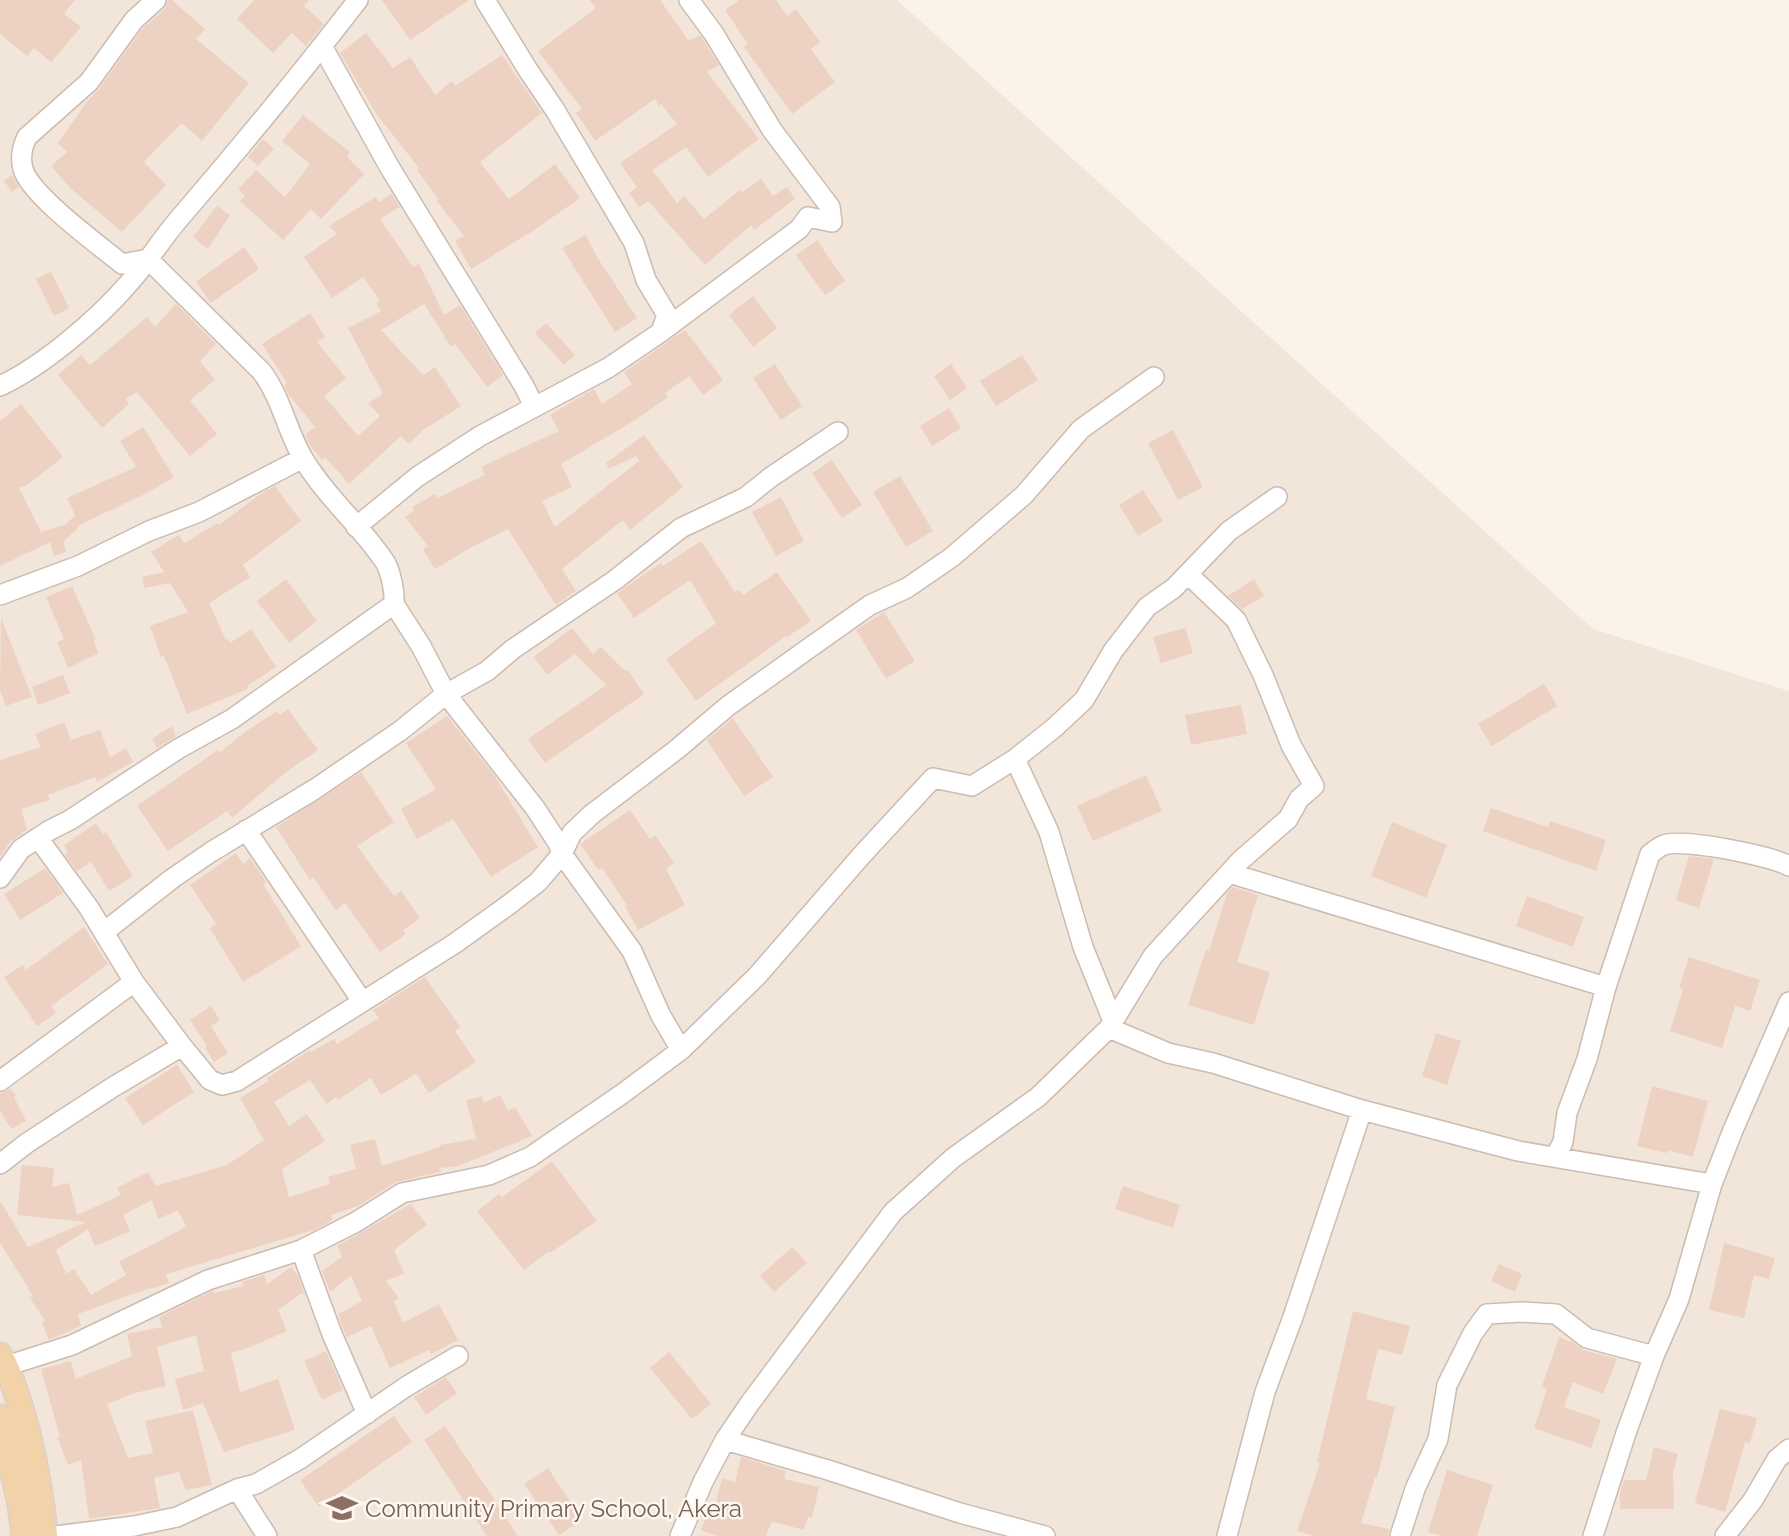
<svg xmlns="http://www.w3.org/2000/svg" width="1789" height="1536" viewBox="0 0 1789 1536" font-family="Raleway,sans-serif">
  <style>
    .residential { fill: #f2e5d9 }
    .building { fill: #edd2c4; fill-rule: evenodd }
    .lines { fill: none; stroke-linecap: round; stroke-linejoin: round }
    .minor-casing { stroke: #ccbbb1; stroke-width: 22 }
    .major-casing { stroke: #d8d1ce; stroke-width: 27 }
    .minor { stroke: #fff; stroke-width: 19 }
    .major { stroke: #f2d3a9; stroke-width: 24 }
    .labels { text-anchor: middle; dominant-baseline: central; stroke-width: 5; stroke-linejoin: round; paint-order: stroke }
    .education-label { font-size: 24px; fill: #785e54; stroke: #fdf7f0; text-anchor: start }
  </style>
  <rect width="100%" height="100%" fill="#fbf3ea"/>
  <!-- residential -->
  <path class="residential" d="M0,0h897l696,629 196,62v845h-1789z"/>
  <!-- building -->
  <path class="building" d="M0,0h75l-11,14 17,13 -30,35 -17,-14 -7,8 -27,-22z
    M168,0h4l33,29 -9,10 53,44 -47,58 -20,-18 -38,39 22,23 -44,47 -52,-44 -19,-22 16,-14 -9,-9 30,-43 11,-11 44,-61 22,-19z
    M254,0h55l-5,6 20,18 -18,22 -14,-13 -19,20 -36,-34z
    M382,0h87l-59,40z
    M590,0h70l29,41 11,-6 4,6 15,24 -12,7 52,67 -51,38 -22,-30 -34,23 25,33 7,-7 20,23 36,-29 2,2 19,-13 12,17 14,-9 8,12 -41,31 -3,-5 -46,40 -57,-64 -9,6 -10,-14 8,-6 -17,-24 57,-39 -16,-20 -2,2 -4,-7 -60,42 -19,-28 6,-4 -44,-58 58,-43z
    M739,0h37l11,16 9,-7 24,33 -9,7 24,33 -43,32 -48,-67 4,-3 -23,-34z
    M366,33l27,35 17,-11 25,38 17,-14 3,5 47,-31 40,58 -62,49 29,37 46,-35 25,34 -47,33 -62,38 -16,-28 9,-5 -28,-36 2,-1 -21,-29 2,-2 -42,-53 -37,-62z
    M303,115l47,37 -3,5 17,17 -43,45 -10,-10 -28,31 -43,-39 5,-5 -7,-7 18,-19 29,27 25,-33 -28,-23z
    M263,139l11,10 -16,17 -10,-9z
    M12,175l7,12 -7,5 -8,-11z
    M392,194l8,13 -20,12 33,48 6,-3 25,51 16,-10 43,70 -16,12 -32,-43 -4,3 -27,-43 -43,26 42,45 12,-8 26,39 -38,24 -14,14 -8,-8 -52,48 -24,-27 -3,3 -12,-14 -5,-11 10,-8 -26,-32 -5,-9 3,-3 -25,-39 48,-31 15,24 -8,5 29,36 -22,18 34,40 22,-20 -12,-13 15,-9 -35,-66 33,-17 -5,-8 4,-2 -17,-24 -31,21 -28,-41 33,-23 -8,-8 47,-29 3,5z
    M217,206l13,9 -22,34 -15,-12z
    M586,235l11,22 40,61 -22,14 -53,-84z
    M817,240l28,41 -20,14 -29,-40z
    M244,247l15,22 -48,34 -15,-21z
    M51,272l18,36 -15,8 -18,-37z
    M753,296l24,32 -24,19 -24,-32z
    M176,304l40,40 -16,17 15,19 -25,20 27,34 -27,22 -53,-64 -11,7 3,5 -27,24 -44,-53 23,-20 9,10 57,-48 8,10z
    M546,323l29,32 -11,10 -29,-32z
    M685,330l38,50 -20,15 -14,-19 -24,17 3,4 -36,25 -71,42 11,23 -30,14 13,26 84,-66 -3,-5 -27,13 -3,-6 38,-28 39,52 -53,43 -7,-10 -61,49 14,22 -20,14 -48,-76 -38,19 -35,21 -12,-20 5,-3 -23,-29 9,-6 -2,-4 23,-13 3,4 47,-23 -4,-8 78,-36 -9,-16 44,-26 8,15 30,-20 -8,-12z
    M1022,355l16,25 -42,26 -16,-25z
    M775,364l27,42 -21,14 -28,-42z
    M951,364l16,24 -17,12 -16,-24z
    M21,404l42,53 -36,28 -8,3 22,44 24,-7 10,-10 -8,-17 69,-31 -16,-26 23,-14 31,50 -25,15 -70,33 -2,4 -14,13 3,10 -12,4 -4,-14 -50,24v-145z
    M949,408l12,20 -29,18 -12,-20z
    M1173,430l30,57 -25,13 -30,-57z
    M832,460l30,45 -20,13 -30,-45z
    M900,476l33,55 -27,16 -33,-55z
    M275,486l26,35 -58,44 7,12 -41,26 17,37 2,-1 2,4 21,-14 25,38 -29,19 1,3 -61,25 -23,-58 -3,1 -11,-31 38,-14 -18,-29 -26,5 -2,-11 22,-5 -13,-20 28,-17 5,8 34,-20 1,2 43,-32z
    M1143,490l20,31 -25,15 -19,-31z
    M781,497l23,44 -28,15 -24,-44z
    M701,541l34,51 4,-2 4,5 34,-23 34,49 -24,16 -1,-1 -90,65 -30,-42 50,-36 -26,-43 -56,38 -17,-25 44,-30 2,3z
    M286,579l31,42 -28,22 -32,-42z
    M1254,579l10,17 -22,13 -14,-13z
    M72,586l24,54 -3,1 6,12 -31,15 -11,-26 7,-3 -18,-42z
    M884,612l31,49 -29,18 -30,-49z
    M1,618l31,79 -26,9 -6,-15z
    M572,628l21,26 8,-7 24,24 3,-1 16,24 -99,69 -17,-24 78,-54 -31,-31 -28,21 -13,-18z
    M1185,628l8,25 -32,10 -8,-26z
    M63,675l7,18 -32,12 -6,-18z
    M1544,684l13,22 -65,40 -14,-22z
    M1241,705l6,29 -56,11 -6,-30z
    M288,709l30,41 -32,22 -54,46 -5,-7 -59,40 -31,-45 81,-56 2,2 25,-20 32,-21 3,4z
    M447,716l47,59 44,72 -47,30 -38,-58 -36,20 -16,-30 35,-20 -30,-46z
    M733,718l40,59 -29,19 -37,-56z
    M64,722l7,18 29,-10 10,27 16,-9 7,14 -36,20 -2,-5 -47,18 2,5 -29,9 6,21 -6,2 1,2 -11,7 -11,16v-97l41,-13 -6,-13z
    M172,726l4,10 -19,12 -5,-9z
    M361,772l33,50 -37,24 37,50 7,-5 19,27 -17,12 3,4 -26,18 -35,-49 -9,7 -23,-33 -3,3 -34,-53z
    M1146,775l16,36 -69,30 -16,-35z
    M1491,808l57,19 2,-6 56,19 -10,31 -113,-40z
    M630,810l20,29 5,-4 19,28 -8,6 19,36 -47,25 -13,-24 2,-1 -25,-37 -4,2 -18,-26z
    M1392,822l55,23 -21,53 -55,-22z
    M96,823l7,11 3,-2 27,44 -24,15 -18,-29 -14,9 -12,-16 3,-2 -4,-8z
    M236,853l7,11 7,-6 16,24 -3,2 38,62 -58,36 -33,-54 6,-4 -26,-39z
    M1689,856l25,3 -15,49 -23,-8z
    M45,868l18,25 -43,27 -16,-26z
    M1233,887l25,8 -21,67 33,10 -16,53 -66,-20 18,-56 3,2 18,-58z
    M1527,896l57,21 -11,30 -57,-21z
    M84,927l24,37 -57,42 5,7 -19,13 -33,-49 19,-12 3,5z
    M1689,957l71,23 -10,31 -15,-5 -13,42 -52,-17 13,-42 -4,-1z
    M425,977l35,50 -5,4 21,31 -47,31 -13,-19 -35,21 -10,-17 -33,22 -2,-3 -9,7 -17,-24 -36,22 15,24 18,-12 18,27 -43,28 7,28 41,-13 -2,-7 28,-8 -6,-24 25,-6 7,27 58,-19v-2l36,-6 -10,-39 16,-4 1,7 17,-8 8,16 7,-4 17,29 -74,30 -18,2 1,4 -45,10 -38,24 -27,9 2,5 -19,10 -148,44 3,9 -18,6 -1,-1 -72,26 3,12 -32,14 -7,-18 3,-1 -15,-23 3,-2 -33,-53v-42l28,46 58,-25 -69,-7 5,-50 32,3 -2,19 17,-4 8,32 44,-20 -4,-7 31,-16 8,14 71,-21 37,-25 -24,-42 29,-17 -2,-3 43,-28 1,2 23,-13 3,5 42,-26 -6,-8zM152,1200l6,19 20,-9 8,17 -67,35 7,13 -35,20 -17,-26 -8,5 -10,-24 32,-21 7,17 35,-15 -7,-16z
    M211,1006l9,14 -9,6 17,27 -14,9 -9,-14 2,-2 -17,-26z
    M1436,1033l25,8 -14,44 -25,-9z
    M177,1065l17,27 -51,33 -18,-27z
    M1652,1086l56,15 -15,56 -25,-7 -1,3 -30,-7z
    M10,1089l6,6 -2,2 12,24 -15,8 -11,-19v-17z
    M552,1161l45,60 -47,32 -1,-2 -25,19 -47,-59 22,-17 3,3z
    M1123,1186l57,19 -7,23 -58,-19z
    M411,1204l16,21 -33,25 10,23 -18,8 13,17 -5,4 9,21 36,-19 19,36 -27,14 -2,-4 -39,18 -19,-42 -24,11 -4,-8 -5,-15 24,-13 -11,-25 -21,16 -8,-21 20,-14 -5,-11z
    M1724,1243l51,15 -6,21 -15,-4 -10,43 -35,-8z
    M792,1247l15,16 -33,29 -14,-16z
    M1499,1264l23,10 -7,18 -24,-11z
    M291,1267l7,9 7,20 -3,-3 -24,17 9,21 -39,17 -17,5 9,39 38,-13 17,51 -71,22 -21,-49 -20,7 -8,-31 29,-8 -8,-36 -39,12 9,39 -31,7 -28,11 21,54 25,-5 -8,-32 48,-11 19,75 -26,5 -7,-18 -25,6 6,30 -71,11 -8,-59 -13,5 -11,-28h3l-19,-68 30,-8 5,18 56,-23 -5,-22 35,-7 -3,-10 54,-26 1,2 30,-7 -2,-4 22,-7 3,9z
    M1353,1311l57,15 -8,29 -24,-6 -12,50 29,8 -18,71 -2,-1 -14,46 28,6 -1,7h-73l-18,-5 23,-68 -3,-1z
    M1559,1337l13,5 11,8 34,9 -14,35 -30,-12 -9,25 37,13 -10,28 -57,-20 13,-39 -5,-3z
    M326,1351l17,39 -21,10 -18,-39z
    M669,1352l42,52 -19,15 -42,-51z
    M446,1377l11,16 -31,22 -12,-18z
    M1720,1409l37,9 -7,25 -5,-1 -20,70 -30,-9z
    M394,1416l18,26 -93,65 -19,-27z
    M445,1426l45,67 28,43h-31l-63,-96z
    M1654,1447l24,7 -5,19 1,36h-54v-17l4,-12h22z
    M741,1457l45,14 -2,8 35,8 -7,31 -4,-1 -4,13 -30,-8 -3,1 -5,13h-49l-16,-6 10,-25 4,1 7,-28 13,4z
    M548,1468l34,52 -23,15 -35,-51z
    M1447,1470l46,15 -16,51h-36l-13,-4z"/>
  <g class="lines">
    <!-- minor casing -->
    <g class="minor-casing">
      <path id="minor" d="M156,0l-22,20 -45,62 -62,55c-5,10 -7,21 -4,32 7,26 76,76 99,95l26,-5 114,113c20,27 25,60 42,88 23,38 57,66 81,102 6,10 10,31 9,42l27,42 25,48 89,114 23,35 4,11 70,97 29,65 20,34
        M485,0l43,70 27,40 79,133 12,37 21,35 -6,17
        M322,46l68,122 134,218 10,20 -11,7
        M0,386c43,-20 98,-67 129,-103 18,-20 32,-43 49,-63 62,-72 122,-145 180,-220
        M356,527l61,-50 63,-41 128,-68 53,-36 138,-103 9,-12 24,5 -2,-15 -58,-77 -58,-96 -25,-34
        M0,595l78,-29 71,-35 50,-19 104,-54
        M1015,759l34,73 34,115 30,74 -4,7 59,25 45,10 149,47 156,41 194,33
        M246,830l116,171
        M38,838l51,70 45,74 48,64 28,34 12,5 15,-4 217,-137 53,-38 31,-24 24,-28 10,-21 20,-19 84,-64 52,-44 84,-60 58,-41 37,-17 45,-31 72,-62 57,-66 73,-52
        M1229,873l377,114
        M0,878l21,-29 29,-19 20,-10 108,-71 54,-30 162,-115
        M104,932l69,-54 38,-26 104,-63 85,-58 46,-37 41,-23 26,-22 102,-69 66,-52 65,-31 25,-20 67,-45
        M0,1081l134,-99
        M1555,1157l8,-15 4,-29 20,-54 19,-72 44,-133c4,-3 10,-8 14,-9 19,-7 108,11 125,21
        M0,1164l27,-21 86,-56 69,-41
        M301,1250l31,84 35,80
        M6,1366l66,-21 136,-65 93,-30 55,-28 46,-29 87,-18 41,-18 92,-63 59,-44 76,-74 104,-120 72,-78 39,8 43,-27 39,-31 30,-28 29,-49 34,-44 27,-19 55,-57 48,-34
        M725,1440l103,30 132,43 85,23
        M237,1489l30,47
        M56,1536l78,-10 43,-9 60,-28 19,-5 44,-25 107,-73 51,-30
        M680,1536l23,-54 22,-42 25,-37 143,-191 60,-54 85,-61 71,-69 44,-72 88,-96 47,-41 11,-20 15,-13 -23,-41 -28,-70 -27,-55 -48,-46
        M1227,1536l38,-144 28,-75 69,-207
        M1400,1536l15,-47 23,-50 9,-54 26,-52 14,-19 35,-2 34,2 31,24 67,18
        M1593,1536l33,-103 28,-77 25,-57 33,-115 21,-54 56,-128
        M1725,1536l28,-36 24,-41 12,-10"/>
    </g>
    <!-- major casing -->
    <g class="major-casing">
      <path id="major" d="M0,1355c25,47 41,128 45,181
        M0,1417l20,87 4,32"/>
    </g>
    <!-- minor -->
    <use href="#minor" class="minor"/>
    <!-- major -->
    <use href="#major" class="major"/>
  </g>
  <!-- icons -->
  <defs>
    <g id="school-bare" transform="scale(2.415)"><path d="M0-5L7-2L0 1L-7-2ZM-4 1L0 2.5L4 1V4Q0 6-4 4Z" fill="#8d6e63" stroke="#fdf7f0" stroke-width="2.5" paint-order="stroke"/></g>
  </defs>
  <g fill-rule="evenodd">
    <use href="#school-bare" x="342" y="1508"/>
  </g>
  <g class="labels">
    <!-- education labels -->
    <g class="education-label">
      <text x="365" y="1508">Community Primary School, Akera</text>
    </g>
  </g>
</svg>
